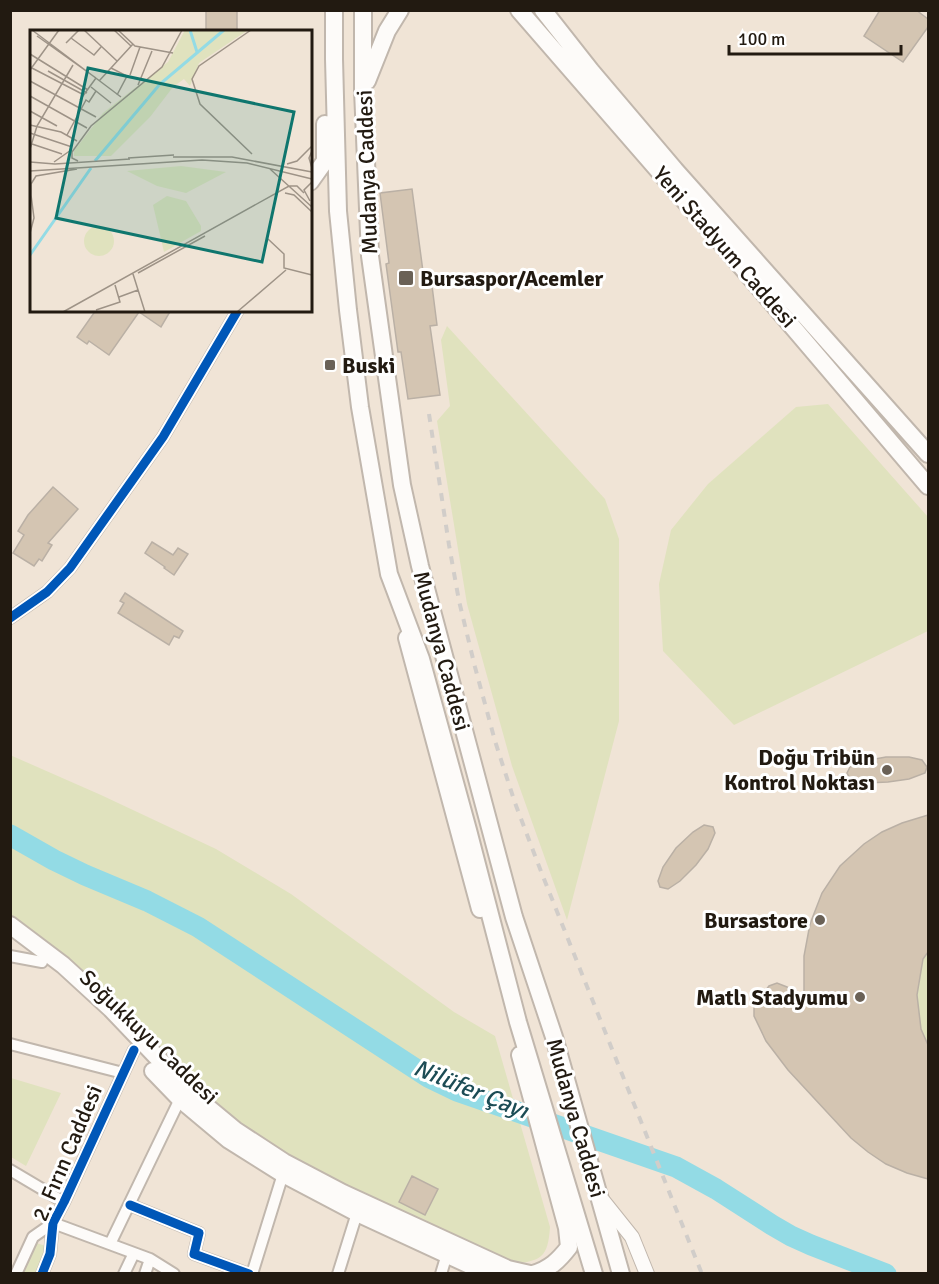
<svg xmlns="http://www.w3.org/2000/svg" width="939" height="1284" viewBox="0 0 939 1284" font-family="Signika,sans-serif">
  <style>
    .green { fill: #e0e2be }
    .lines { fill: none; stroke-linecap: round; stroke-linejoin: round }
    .river { stroke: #93dbe5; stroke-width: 21 }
    .building { fill: #d4c5b2; stroke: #bab0a5; stroke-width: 1.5 }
    .minor-casing { stroke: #c1b7ad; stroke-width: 14 }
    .secondary-casing { stroke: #c1b7ad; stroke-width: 16 }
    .primary-casing { stroke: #c1b7ad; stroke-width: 20 }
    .trunk-casing { stroke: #c1b7ad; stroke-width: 20 }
    .minor { stroke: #fdfbf9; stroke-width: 10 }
    .secondary { stroke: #fdfbf9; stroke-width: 14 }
    .primary { stroke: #fdfbf9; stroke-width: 16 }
    .trunk { stroke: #fdfbf9; stroke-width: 16 }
    .rail { stroke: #d1cdc9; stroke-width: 4; stroke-dasharray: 8 8; stroke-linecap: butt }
    .cycleway-casing { stroke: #fff; stroke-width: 13 }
    .cycleway { stroke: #0057b8; stroke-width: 9 }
    .poi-dot { fill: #6a6156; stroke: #fff; stroke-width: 2 }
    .labels { text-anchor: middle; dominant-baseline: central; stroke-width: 6; stroke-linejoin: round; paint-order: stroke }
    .street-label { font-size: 22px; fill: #221a11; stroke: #fff }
    .poi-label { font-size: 22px; font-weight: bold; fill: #221a11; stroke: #fff; text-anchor: end }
    .water-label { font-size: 24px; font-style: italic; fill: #1c4c55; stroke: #fff }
    .inset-river { fill: none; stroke: #93dbe5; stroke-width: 3 }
    .inset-road { fill: none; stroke: #9e9387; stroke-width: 1.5 }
    .view { fill: #0f766e; fill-opacity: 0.15; stroke: #0f766e; stroke-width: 3 }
    .inset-edge { fill: none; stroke: #221a11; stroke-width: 3 }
  </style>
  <rect width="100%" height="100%" fill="#f0e4d6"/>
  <!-- green -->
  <path class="green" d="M447,326l158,173 14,40v182l-52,199 -55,-154 -45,-162 -30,-183 13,-15 -9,-66z
    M828,404l100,113v114l-194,94 -71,-74 -4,-67 12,-54 37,-46 88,-77z
    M10,755l91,40 115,54 75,45 163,118 41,24 55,191c-2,31 -9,34 -38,37l-199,-93 -104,-66 -122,-125 -76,-64z
    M928,952v93l-7,-16 -4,-34 6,-36z
    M11,1078l50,15 -35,73 -15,-9z
    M33,1242l16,5 -8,26 -23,1z"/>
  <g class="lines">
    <!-- river -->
    <path class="river" d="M10,835l44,25 31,15 62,26 51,26 230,150 29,14 219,76 40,22 56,36 19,11 20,9 75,29"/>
  </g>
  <!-- building -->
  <path class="building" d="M206,10h31v22h-31z
    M880,10h36l12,9v8l-25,35 -39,-26z
    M412,189l12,90 7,-1 6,47 -7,1 10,69 -32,4 -7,-47h-3l-12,-88 3,-1 -9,-70z
    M96,310h75l-10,17 -22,-15 -30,43 -20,-14 -2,3 -10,-7z
    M53,487l25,22 -30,34 4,2 -10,16 -3,-2 -5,7 -21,-13 11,-18 -6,-4 10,-16z
    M152,542l21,13 5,-7 10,6 -14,21 -10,-7 1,-1 -20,-14z
    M125,593l58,38 -4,7 -5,-2 -5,9 -51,-32 6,-10 -4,-2z
    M886,757h23l13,3 5,7 -2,6 -16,6 -21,3 -22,1 -15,-3 -4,-7 3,-6 14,-6z
    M928,815v137l-5,7 -6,36 4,34 7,16v134l-21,-6 -21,-9 -18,-12 -17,-14 -63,-68 -22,-29 -12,-25v-10l15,-20 8,-3 10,4 17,12v-43l6,-32 12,-31 18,-27 24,-22 18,-12 20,-9z
    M704,825l9,2 2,6 -7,16 -12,16 -16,16 -12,8 -8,-2 -2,-6 5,-14 13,-19 17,-16z
    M412,1176l26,13 -13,26 -26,-13z"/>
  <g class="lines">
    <!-- minor casing -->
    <g class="minor-casing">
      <path id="minor" d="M10,618l37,-26 23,-24 93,-131 75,-127
        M10,956l32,6
        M10,1044l113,29
        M10,1170l54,32
        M130,1205l69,28 -5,21 55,20
        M53,1223l97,36 24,15
        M110,1244l70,-145
        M16,1274l17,-37 20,-14
        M42,1274l8,-20 3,-31 11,-21 70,-152
        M124,1274l10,-21
        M145,1274l5,-15
        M252,1274l31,-100
        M338,1274l19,-61
        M441,1274l6,-20"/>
    </g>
    <!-- secondary casing -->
    <g class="secondary-casing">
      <path id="secondary" d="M600,1197l32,40 15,37"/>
    </g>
    <!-- primary casing -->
    <g class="primary-casing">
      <path id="primary" d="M519,10l198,228 211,248
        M543,10l48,61 84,99 253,284
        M407,638l73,271
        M10,925l53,40 48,44 83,87 41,34 49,32 59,31 165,76 22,5
        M520,1055l47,173 2,19c-10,13 -19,22 -36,27
        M153,1071l27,28 49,41 54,34 74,39 132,61"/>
    </g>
    <!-- trunk casing -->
    <g class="trunk-casing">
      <path id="trunk" d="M334,10v49l4,152 10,99 12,97 29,167 32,85 47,171 50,192 76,252
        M363,10v80l7,166 32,229 18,81 94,351 40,120 67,237
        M367,81l20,-50 13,-21
        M310,182l15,-21v-37"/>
    </g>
    <!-- minor -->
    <use href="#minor" class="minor"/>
    <!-- secondary -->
    <use href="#secondary" class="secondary"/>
    <!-- primary -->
    <use href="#primary" class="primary"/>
    <!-- trunk -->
    <use href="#trunk" class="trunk"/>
    <!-- rail -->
    <path class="rail" d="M429,414l20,131 10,56 16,66 20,74 20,62 27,71 160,400"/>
    <!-- cycleway casing -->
    <g class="cycleway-casing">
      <path id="cycleway" d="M10,618l37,-26 23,-24 93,-131 75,-127
        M130,1205l69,28 -5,21 55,20
        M42,1274l8,-20 3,-31 11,-21 70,-152"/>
    </g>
    <!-- cycleway -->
    <use href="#cycleway" class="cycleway"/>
  </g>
  <!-- markers -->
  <g class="poi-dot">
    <rect x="398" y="270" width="16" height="16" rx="3"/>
    <rect x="324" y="359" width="12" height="12" rx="3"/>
    <circle cx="887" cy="770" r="6"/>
    <circle cx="820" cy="920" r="6"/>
    <circle cx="860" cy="997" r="6"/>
  </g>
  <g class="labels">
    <!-- street labels -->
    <g class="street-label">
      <text transform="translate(367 172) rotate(-92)">Mudanya Caddesi</text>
      <text transform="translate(725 247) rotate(49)">Yeni Stadyum Caddesi</text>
      <text transform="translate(442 651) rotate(75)">Mudanya Caddesi</text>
      <text transform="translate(149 1037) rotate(44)">Soğukkuyu Caddesi</text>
      <text transform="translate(576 1118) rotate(74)">Mudanya Caddesi</text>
      <text transform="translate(67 1153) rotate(-67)">2. Fırın Caddesi</text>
    </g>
    <!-- poi labels -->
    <g class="poi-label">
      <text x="420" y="278" text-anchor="start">Bursaspor/Acemler</text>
      <text x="342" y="365" text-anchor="start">Buski</text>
      <text x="875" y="757">Doğu Tribün<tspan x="875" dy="25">Kontrol Noktası</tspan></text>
      <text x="808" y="920">Bursastore</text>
      <text x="848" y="997">Matlı Stadyumu</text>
    </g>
    <!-- water labels -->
    <g class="water-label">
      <text transform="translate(471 1089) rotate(22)">Nilüfer Çayı</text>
    </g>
  </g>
  <!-- overview -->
  <g transform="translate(30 30)">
    <rect width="282" height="282" fill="#f0e4d6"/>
    <path d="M155,0h63l-49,33 -9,23 -6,-7 -11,8 -23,30 -39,39h-37v-5l29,-38 65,-51zM151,136l45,6 -40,21 -29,-7 -30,-15zM137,166l19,5 15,25v5l-37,21 -11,-47zM54 211a15 15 0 1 1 30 0a15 15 0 1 1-30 0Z" fill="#e0e2be"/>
    <path class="inset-river" d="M160,0l7,22M65,131l65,-77 64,-54M0,225l61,-87"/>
    <path class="inset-road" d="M2,0l89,67M54,0l33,31M84,0l17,16M88,0l17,16 38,7M221,0l-52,36 -7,13 8,25 52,50M7,6l59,42M41,8l23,17 7,-8M36,13l13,-13M0,24l58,36M0,37l54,28M81,38l16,8 -10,19M0,40l29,-40M18,41l39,22M100,45l10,-28M0,51l66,36M69,51l34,-37M108,55l14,-34M61,57l20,16M0,66l57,32M50,70l16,-22M0,81l27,15M0,95l31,7 16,9M0,103l42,14M37,105l19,-35 3,2 7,-11M2,114l30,10M0,119l7,-23 36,-61M282,121l-3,7 3,10M143,127h59l80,15M98,128l46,-3M48,131l-6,-3v-6l19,-26 71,-59 20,-37M0,132l25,2 75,-5M24,132l17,-12M257,134l10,-3 15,-15M240,139l42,38M0,141l172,-11 45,3 65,16M255,163l9,2 18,17M1,167v-13l5,-8 41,-7M280,171l-6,-11 8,-8M0,203l4,-15 -3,-23M238,209l16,15v14l28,7M108,243l67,-37M103,244l12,38M89,267l19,-7M66,280l24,-8 -5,-17M33,282l226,-126h8l7,7M207,282l49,-42"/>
    <path class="view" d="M58,38l206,44 -32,150 -206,-44z"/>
    <rect width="282" height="282" class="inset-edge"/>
  </g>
  <!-- border -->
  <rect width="939" height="1284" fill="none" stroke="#221a11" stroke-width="24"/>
  <!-- scale -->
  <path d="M729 45v9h172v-9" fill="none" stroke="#221a11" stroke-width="3"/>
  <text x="738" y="45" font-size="18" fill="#221a11" stroke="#ffffff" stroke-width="4.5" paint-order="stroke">100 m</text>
</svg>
